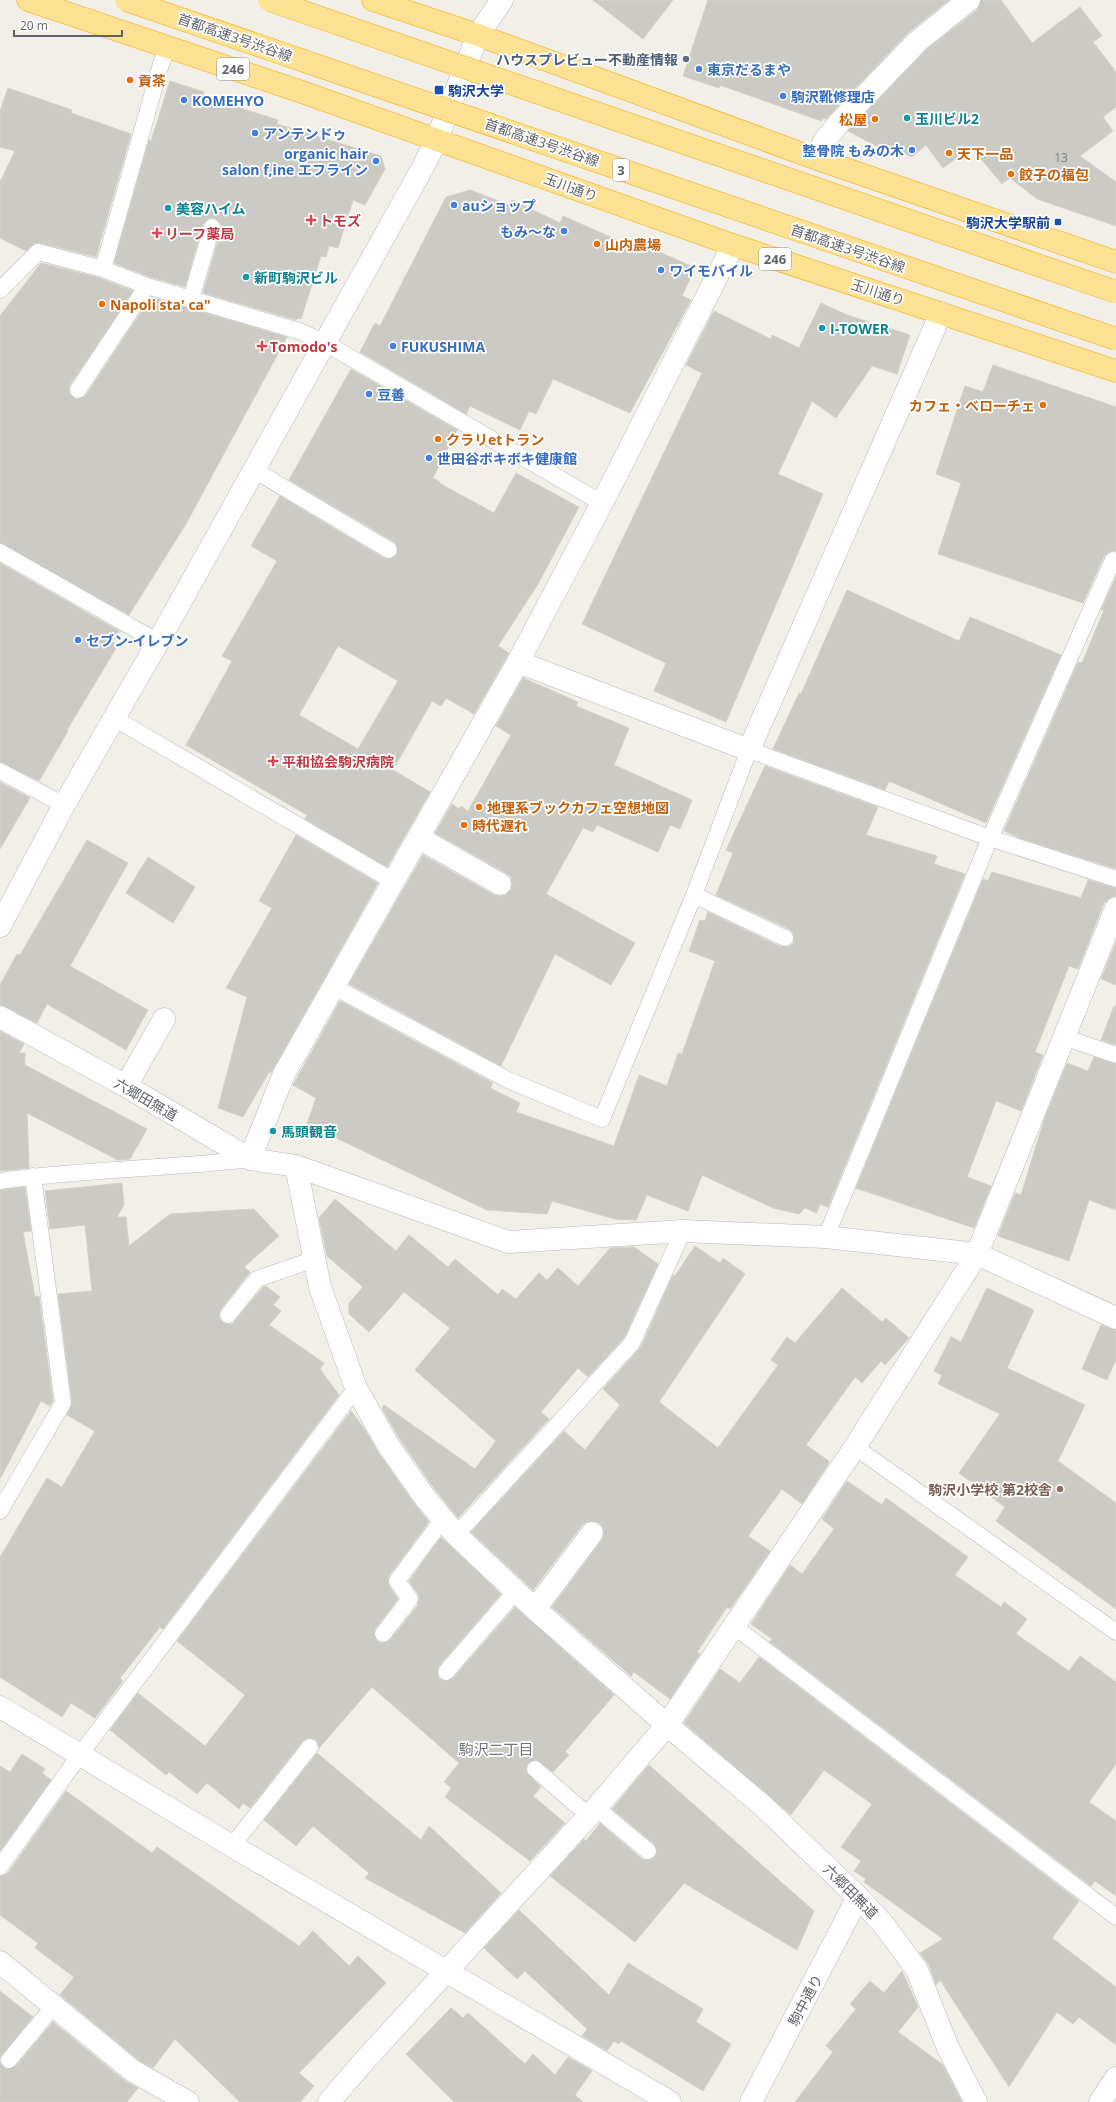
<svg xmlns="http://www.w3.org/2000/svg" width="1116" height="2102" viewBox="0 0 1116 2102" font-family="'Open Sans','Noto Sans JP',sans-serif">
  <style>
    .building { fill: #cccac5; stroke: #d6d1c6; fill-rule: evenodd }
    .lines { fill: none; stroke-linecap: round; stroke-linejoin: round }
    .lane-casing { stroke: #b5b8bc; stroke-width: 17 }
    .street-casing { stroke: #b5b8bc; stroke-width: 23 }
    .secondary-casing { stroke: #b6babf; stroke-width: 23 }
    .highway-casing { stroke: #f9ab00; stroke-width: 23 }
    .lane { stroke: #fff; stroke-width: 16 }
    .street { stroke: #fff; stroke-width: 22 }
    .secondary { stroke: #fff; stroke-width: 22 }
    .highway { stroke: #fde293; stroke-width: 22 }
    .highway-bridge-casing { stroke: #f9ab00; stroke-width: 23; stroke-linecap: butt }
    .highway-bridge { stroke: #fde293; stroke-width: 22 }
    .service-dot { fill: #5c6f8a; stroke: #fff; stroke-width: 1.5 }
    .shop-dot { fill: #3f7fe0; stroke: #fff; stroke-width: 1.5 }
    .food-dot { fill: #e8710a; stroke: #fff; stroke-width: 1.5 }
    .transit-dot { fill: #1a4fb4; stroke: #fff; stroke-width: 1.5 }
    .culture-dot { fill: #0f9aa8; stroke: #fff; stroke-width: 1.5 }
    .health-dot { fill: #e0444e; stroke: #fff; stroke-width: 1.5 }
    .education-dot { fill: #8d6e63; stroke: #fff; stroke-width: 1.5 }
    .labels { text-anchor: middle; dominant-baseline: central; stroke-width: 3.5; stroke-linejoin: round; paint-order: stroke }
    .number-label { font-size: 12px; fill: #7a7d7f }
    .shield { fill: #fff; stroke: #8f9295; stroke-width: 1 }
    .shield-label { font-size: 13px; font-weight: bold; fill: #5f6368 }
    .street-label { font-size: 14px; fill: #5f6368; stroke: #fff }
    .service-label { font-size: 14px; font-weight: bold; fill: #4e5e75; stroke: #fff; text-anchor: end }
    .shop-label { font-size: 14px; font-weight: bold; fill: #366cbe; stroke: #fff; text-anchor: start }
    .food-label { font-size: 14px; font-weight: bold; fill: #c56008; stroke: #fff; text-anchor: start }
    .transit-label { font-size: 14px; font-weight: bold; fill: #164399; stroke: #fff; text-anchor: start }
    .culture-label { font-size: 14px; font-weight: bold; fill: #0d838f; stroke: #fff; text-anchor: start }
    .health-label { font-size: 14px; font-weight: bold; fill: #be3a42; stroke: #fff; text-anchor: start }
    .education-label { font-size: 14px; font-weight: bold; fill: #785e54; stroke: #fff; text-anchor: end }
    .neighbourhood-label { font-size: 15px; fill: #70757a; stroke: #fff }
  </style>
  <rect width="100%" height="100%" fill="#f1efe8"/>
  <!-- building -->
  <path class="building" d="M593,0h80l-30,39z
    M708,0h241l-40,32 -83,87 -3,-1 -2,3 -101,-36 -1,3 -36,-12z
    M981,0h20l31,43 48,-36 22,29 -9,6 23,30v35l-13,10 10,14 -33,25 36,26v44l-79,-27 -27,-21 -8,6 -31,-37 -28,21 -17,-23 -14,12 -28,-13 -4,4 -32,-17 78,-81 51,-40z
    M170,81l34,11 -1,4 75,24 -1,4 104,32 4,13 -20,36 -12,-5 -15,48 -9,-2 -3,11 -5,-1 -20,63 -3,-1 -2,2 -93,-27 18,-63v-6l-6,-6h-6l-6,6 -18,63 -35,-10 -36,-14 35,-123 2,1z
    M8,88l64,22 -1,3 60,21 -35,123 -56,-14h-5l-9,8 -26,-13v-56l15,-31 -15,-4v-36z
    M470,190l39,15 3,-5 48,23 3,-7 77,34 2,-6 53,24 -13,28 9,4 -61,113 -77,-34 -17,35 -7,-3 -9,19 -50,-24 -4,8 -106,-62 15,-29 5,3 66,-129z
    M41,263l59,15 33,13 -63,94 -1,9 8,5 9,-4 65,-98 136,40 -101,187 -57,91 -129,-72v-227z
    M821,303l26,12 63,20 -13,39 -25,-8 -36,52 -24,-17 -34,73 45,20 -97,228 -72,-31 12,-28 -84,-39 120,-251 -16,-8 28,-54 57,28 1,-4 27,13z
    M993,365l123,42v144h-5l-7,5 -21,47 -145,-49 23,-71 -25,-9 29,-88 18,6z
    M351,369l106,61 -24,48 7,4 -1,1 55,30 22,-40 63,34 -41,77 -40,62 11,7 -35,61 -28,-16 -5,8 -9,-5 -39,69 37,22 -43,75 -82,-48 2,-4 -121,-70 46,-84 -10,-5 55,-95 -26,-15 29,-50 104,62h9l4,-4v-8l-3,-4 -105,-62zM338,646l60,35 -40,68 -59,-34z
    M0,563l119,68 -7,11 6,3 -51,85 1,1 -29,50 -39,-19z
    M1116,577v292l-94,-30 -18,-8 74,-169 4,1 22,-53h-3z
    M847,590l112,51 11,-24 91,38 -75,168 -97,-42 -4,9 -112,-41 26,-56 2,1z
    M523,678l55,24 -2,4 53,22 -15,37 78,35 -12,29 -10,-4 -12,27 -61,-27 -4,7 -10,-4 -37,66 89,49 -24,42 -56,-31 -54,112 -152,-82 74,-129 71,40 6,1 6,-1 5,-5 1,-6 -1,-7 -5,-4 -71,-40 17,-29 7,5 2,-3 7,5 43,-76 -15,-9z
    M765,766l113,41 -12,28 71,21 -3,8 31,10 -137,333 -8,-3 -3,9 -12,-5 -6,6 -26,-6 -71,-33 -14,36 -41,-16 -11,25 -21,-1 -63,-18 -5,13 -60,-4 -180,-86 9,-26 -23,-13 47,-84 153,82 -3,5 30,15 -4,9 98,34 25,-71 28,11 11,-33 4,1 33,-93 -26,-10 11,-31 5,1 3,-9 73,35 9,-1 4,-4 -1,-9 -4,-4 -73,-34 17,-42 -7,-3z
    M0,782l30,16 -30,51z
    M296,835l82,48 -107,190 -2,-1 -26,45 -25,-9 29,-111 -21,-9 46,-80 -13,-7z
    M87,840l41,23 -58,103 78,44 -22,40 -79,-46 -10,19 -37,-18v-20l17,-31 3,1z
    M148,857l47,30 -22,36 -47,-30z
    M992,872l89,26 7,-18 28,8v8l-7,2 -5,5 -26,66 -9,-3 -34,86 8,3 -22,56 -25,-10 -29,76 24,9 -17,42 -118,-40 127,-309 5,2z
    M1116,942v43l-15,-6z
    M1114,1006h2v39l-15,-5z
    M0,1031l24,13 -5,9h6v12l122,64 -17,30 -12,1 -91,-47 2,55 -29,3z
    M1094,1057l22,7v146l-27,-10 -20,61 -71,-25 17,-43 6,2 23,-75 23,-57 21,8z
    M122,1183l2,22 -7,12h9l3,29 41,-32 84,-5 25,27 -35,31 6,5 -29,37 -2,10 7,5h6l31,-37 3,-1 14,11 -7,8 8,6 -12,14 55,38 -4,6 19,26 -176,234 -3,-2 -40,51 3,3 -28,37 -24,-15 -9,14 -62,-40v-120l47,-79 15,9 33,-56 -28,-16 5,-13 -14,-108 34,-3 -7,-66 -35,4 -5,-38z
    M25,1187l6,44 -8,1 12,65 4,-1 14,105 -3,5 -9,-5 -41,78v-289z
    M335,1199l61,52 13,-16 39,32 7,-8 43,36 4,-6 14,10 23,-26 8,7 11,-12 20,18 32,-38 24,-1 24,17 -34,74 -36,39 -10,-9 -37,44 8,7 -91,99 -25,-31 -34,-49 -17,-30 2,-3 91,64 21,-28 -81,-71 35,-42 -46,-36 -35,40 -20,-18v-11l14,-16 -36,-31 -8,-38z
    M695,1246l25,17 3,-5 22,16 -86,128 59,46 60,-83 -7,-5 16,-23 8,6 47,-55 40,34 4,-4 23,20 -24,27 -4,-4 -19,22 -7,-6 -49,68 23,16 -2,5 -25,38 -20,-15 -34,47 22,15 -40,58 -3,-2 -30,45 3,2 -30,45 -36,-27 -3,4 -79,-69 50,-67 2,-6 -1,-6 -3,-5 -7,-2 -6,1 -5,3 -49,65 -62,-58 93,-101 21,19 35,-45 -17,-16 38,-42 32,-72 2,1z
    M987,1288l47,22 -27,58 78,37 -27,56 58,42v106l-120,-88 9,-14 -46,-34 41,-59 -62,-30 4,-9 -8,-4 17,-34 10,5z
    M1101,1325l15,5v29l-9,21 -25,-11z
    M351,1411l13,17 14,24 35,50 16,20 -40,54 -1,5 1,5 9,13 -23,30 -1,4 3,8 5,2 8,-3 28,-35 1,-5 -1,-6 -9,-13 32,-44 60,57 -62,72 -2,5 3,8 5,2 8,-3 62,-71 99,88 -49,57 4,3 -16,17 -16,-12 -9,3 -2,9 15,15 -8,9 32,27 -35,38 -85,-64 6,-9 -7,-6 15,-19 -87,-76 -53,61 -3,-9 -9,-1 -4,3 -53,67 -7,-5 -4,6 -32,-26 -10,11 -28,-22 -3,3 -56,-45 28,-37 67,53 40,-51 -68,-54z
    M847,1481l35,24 4,-7 82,59 -13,18 46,32 3,-5 23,17 -11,15 53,37 11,-15 36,26v82l-27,38 27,19v75l-21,-15 -4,5 -321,-244 2,-3 -21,-15 39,-59 12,9 32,-45 -12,-10z
    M759,1657l320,244 -27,37 64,49v58l-37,-28 -6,7 -16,-12 -48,75 -69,-107 -4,5 -7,-20 -9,-12 23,-14 -79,-57 2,-3 -12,-8 7,-10 -20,-14 31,-43 -48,-34 -33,45 -107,-92 36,-54 20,14z
    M317,1753l104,87 8,-14 72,67 -36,40 -100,-55 4,-5 -56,-47 -17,20 -32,-26z
    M22,1754l23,15 -3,4 9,7 -51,71v-85l10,6z
    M649,1765l165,146 -17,39 -113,-67 -49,59 -85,-66 34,-37 2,2 14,-18 42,36 9,1 4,-3 2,-5 -3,-8 -42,-35z
    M66,1791l86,62 5,-6 142,99 14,-15 36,35 9,-10 28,27 -87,90 15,13 -14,16h-60l-65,-63 -22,29 -13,-7 -80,-66 14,-18 -39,-29 3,-5 -38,-28v-39l8,-3z
    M519,1910l90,85 19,-32 75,46 -7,13 35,22 -28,47 -82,-50 -2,3 -5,-3 -7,10 -25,-15 5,-7 -62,-58 -8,8 -33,-31z
    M902,1971l16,36 -20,25 45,33 19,37h-167l38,-50 -7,-6 30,-37 -6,-5 20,-23 14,12z
    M0,1991l33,26 -33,40z
    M451,2008l12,10 5,-5 57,51 8,-10 22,21 13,-18 24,14 -17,24 8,7h-129l-48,-48z
    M53,2022l72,59 13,7 -11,14h-127v-39l7,6 9,-3z"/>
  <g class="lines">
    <!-- lane casing -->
    <g class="lane-casing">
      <path id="lane" d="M103,269l58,-205 7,-17
        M0,290l38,-38 65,17 44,17 155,46 23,11 277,160
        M191,299l21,-72
        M78,390l69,-104
        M254,470l135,80
        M0,552l158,90
        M114,718l281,164
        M0,771l64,34
        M694,895l91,43
        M334,987l174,93 94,39 92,-224 55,-145 241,88 126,41
        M1063,1037l53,18
        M0,1181c83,-12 167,-12 250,-22
        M826,1237l164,-399 123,-278 3,1
        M228,1315l29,-36 58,-20
        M855,1447l261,185
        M0,1511l63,-108 -30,-227
        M456,1535l176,-192 51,-112
        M735,1627l381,290
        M383,1634l27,-35 -13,-18 46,-62
        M446,1672l70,-81
        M535,1769l54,47
        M596,1808l52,43
        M232,1846l78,-99
        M0,1867l79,-111 277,-368
        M9,2060l45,-54"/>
    </g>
    <!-- street casing -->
    <g class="street-casing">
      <path id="street" d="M817,159l7,-18 15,-18 79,-82 51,-41
        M518,662l231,88 192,-437
        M419,838l81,46
        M0,1017l126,69 124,73 46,7 212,76 175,-11 143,6 151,17 139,64
        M126,1086l38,-67
        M250,1159l34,-85 234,-412 84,-159 131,-258
        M296,1166l24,121 36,101 32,57 35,50 33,40 79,74 132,116 95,80 96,92 26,28 33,45 31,78 28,54
        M535,1609l57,-76
        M0,1962l133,109 55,31
        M329,2102l36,-42 231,-252 71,-83 188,-278 122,-193 139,-346
        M1100,2102l16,-24"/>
    </g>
    <!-- secondary casing -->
    <g class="secondary-casing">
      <path id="secondary" d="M0,926l64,-121 94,-163 265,-475 13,-26 42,-106 24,-35
        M0,1707l232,139 438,256
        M751,2102l107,-205"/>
    </g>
    <!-- highway casing -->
    <g class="highway-casing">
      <path id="highway" d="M28,0l274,92 431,153 383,126
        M373,0l105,35 339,124 299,103"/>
    </g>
    <!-- lane -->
    <use href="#lane" class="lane"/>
    <!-- street -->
    <use href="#street" class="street"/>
    <!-- secondary -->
    <use href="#secondary" class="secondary"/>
    <!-- highway -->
    <use href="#highway" class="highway"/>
    <!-- highway-bridge casing -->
    <g class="highway-bridge-casing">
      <path id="highway-bridge" d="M126,0l990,339
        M269,0l847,292"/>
    </g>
    <!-- highway-bridge -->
    <use href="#highway-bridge" class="highway-bridge"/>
  </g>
  <!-- markers -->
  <circle class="service-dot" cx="686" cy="59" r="4"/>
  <g class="shop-dot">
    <circle cx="699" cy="69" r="4"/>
    <circle cx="783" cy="96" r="4"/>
    <circle cx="184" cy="100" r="4"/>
    <circle cx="255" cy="133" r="4"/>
    <circle cx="912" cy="150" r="4"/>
    <circle cx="376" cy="161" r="4"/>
    <circle cx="454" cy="205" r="4"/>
    <circle cx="564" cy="231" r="4"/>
    <circle cx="661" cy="270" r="4"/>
    <circle cx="393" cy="346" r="4"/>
    <circle cx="369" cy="394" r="4"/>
    <circle cx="429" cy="458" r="4"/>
    <circle cx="78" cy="640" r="4"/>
  </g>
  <g class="food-dot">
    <circle cx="130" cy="80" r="4"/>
    <circle cx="875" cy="119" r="4"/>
    <circle cx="949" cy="153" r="4"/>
    <circle cx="1011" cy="174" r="4"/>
    <circle cx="597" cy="244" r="4"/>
    <circle cx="102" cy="304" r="4"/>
    <circle cx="1043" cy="405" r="4"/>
    <circle cx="438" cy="439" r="4"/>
    <circle cx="479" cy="807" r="4"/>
    <circle cx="464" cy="825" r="4"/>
  </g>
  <g class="transit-dot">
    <rect x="434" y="85" width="10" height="10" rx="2"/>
    <rect x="1054" y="218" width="8" height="8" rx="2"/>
  </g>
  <g class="culture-dot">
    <circle cx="907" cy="118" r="4"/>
    <circle cx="168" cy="208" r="4"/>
    <circle cx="246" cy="277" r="4"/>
    <circle cx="822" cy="328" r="4"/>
    <circle cx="273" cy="1131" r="4"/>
  </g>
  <g class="health-dot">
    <path d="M309 214h4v4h4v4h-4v4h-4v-4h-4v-4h4z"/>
    <path d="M155 227h4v4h4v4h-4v4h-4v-4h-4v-4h4z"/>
    <path d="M260 340h4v4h4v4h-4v4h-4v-4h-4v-4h4z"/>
    <path d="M271 755h4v4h4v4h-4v4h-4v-4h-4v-4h4z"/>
  </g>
  <circle class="education-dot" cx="1060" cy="1489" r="4"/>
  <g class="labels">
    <!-- number labels -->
    <g class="number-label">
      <text x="1061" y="157">13</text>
    </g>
    <!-- shield labels -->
    <g class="shield">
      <rect x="217" y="58" width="32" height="22" rx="3"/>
      <rect x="613" y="159" width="16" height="22" rx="3"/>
      <rect x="759" y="248" width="32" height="22" rx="3"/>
    </g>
    <g class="shield-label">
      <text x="233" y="69">246</text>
      <text x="621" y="170">3</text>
      <text x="775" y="259">246</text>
    </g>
    <!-- street labels -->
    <g class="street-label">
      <text transform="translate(235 37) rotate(19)">首都高速3号渋谷線</text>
      <text transform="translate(542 142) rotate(19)">首都高速3号渋谷線</text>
      <text transform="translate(571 187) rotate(20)">玉川通り</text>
      <text transform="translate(848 248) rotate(19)">首都高速3号渋谷線</text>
      <text transform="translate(878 292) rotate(18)">玉川通り</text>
      <text transform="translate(146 1099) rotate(30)">六郷田無道</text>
      <text transform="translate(851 1891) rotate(45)">六郷田無道</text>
      <text transform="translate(805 2000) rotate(-62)">駒中通り</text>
    </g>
    <!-- service labels -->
    <g class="service-label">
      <text x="678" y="59">ハウスプレビュー不動産情報</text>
    </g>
    <!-- shop labels -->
    <g class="shop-label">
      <text x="707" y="69">東京だるまや</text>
      <text x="791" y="96">駒沢靴修理店</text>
      <text x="192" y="100">KOMEHYO</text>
      <text x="263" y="133">アンテンドゥ</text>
      <text x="904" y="150" text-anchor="end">整骨院 もみの木</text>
      <text x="368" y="153" text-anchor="end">organic hair<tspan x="368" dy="16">salon f,ine エフライン</tspan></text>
      <text x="462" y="205">auショップ</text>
      <text x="556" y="231" text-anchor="end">もみ〜な</text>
      <text x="669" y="270">ワイモバイル</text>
      <text x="401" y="346">FUKUSHIMA</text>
      <text x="377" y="394">豆善</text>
      <text x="437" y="458">世田谷ボキボキ健康館</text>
      <text x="86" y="640">セブン-イレブン</text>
    </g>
    <!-- food labels -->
    <g class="food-label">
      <text x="138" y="80">貢茶</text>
      <text x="867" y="119" text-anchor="end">松屋</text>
      <text x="957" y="153">天下一品</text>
      <text x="1019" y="174">餃子の福包</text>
      <text x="605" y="244">山内農場</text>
      <text x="110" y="304">Napoli sta' ca"</text>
      <text x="1035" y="405" text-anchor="end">カフェ・ベローチェ</text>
      <text x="446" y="439">クラリetトラン</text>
      <text x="487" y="807">地理系ブックカフェ空想地図</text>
      <text x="472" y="825">時代遅れ</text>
    </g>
    <!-- transit labels -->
    <g class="transit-label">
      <text x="448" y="90">駒沢大学</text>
      <text x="1050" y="222" text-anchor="end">駒沢大学駅前</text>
    </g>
    <!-- culture labels -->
    <g class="culture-label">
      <text x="915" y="118">玉川ビル2</text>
      <text x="176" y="208">美容ハイム</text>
      <text x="254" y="277">新町駒沢ビル</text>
      <text x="830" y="328">I-TOWER</text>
      <text x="281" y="1131">馬頭観音</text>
    </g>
    <!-- health labels -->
    <g class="health-label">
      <text x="319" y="220">トモズ</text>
      <text x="165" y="233">リーフ薬局</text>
      <text x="270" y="346">Tomodo's</text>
      <text x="282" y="761">平和協会駒沢病院</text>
    </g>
    <!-- education labels -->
    <g class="education-label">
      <text x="1052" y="1489">駒沢小学校 第2校舎</text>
    </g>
    <!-- neighbourhood labels -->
    <g class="neighbourhood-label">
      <text x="496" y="1749">駒沢二丁目</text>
    </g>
  </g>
  <!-- scale -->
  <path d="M14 30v6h108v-6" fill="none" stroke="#5f6368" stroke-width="2"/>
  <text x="20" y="30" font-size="12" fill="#5f6368" stroke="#ffffff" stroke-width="3" paint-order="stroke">20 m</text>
</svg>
